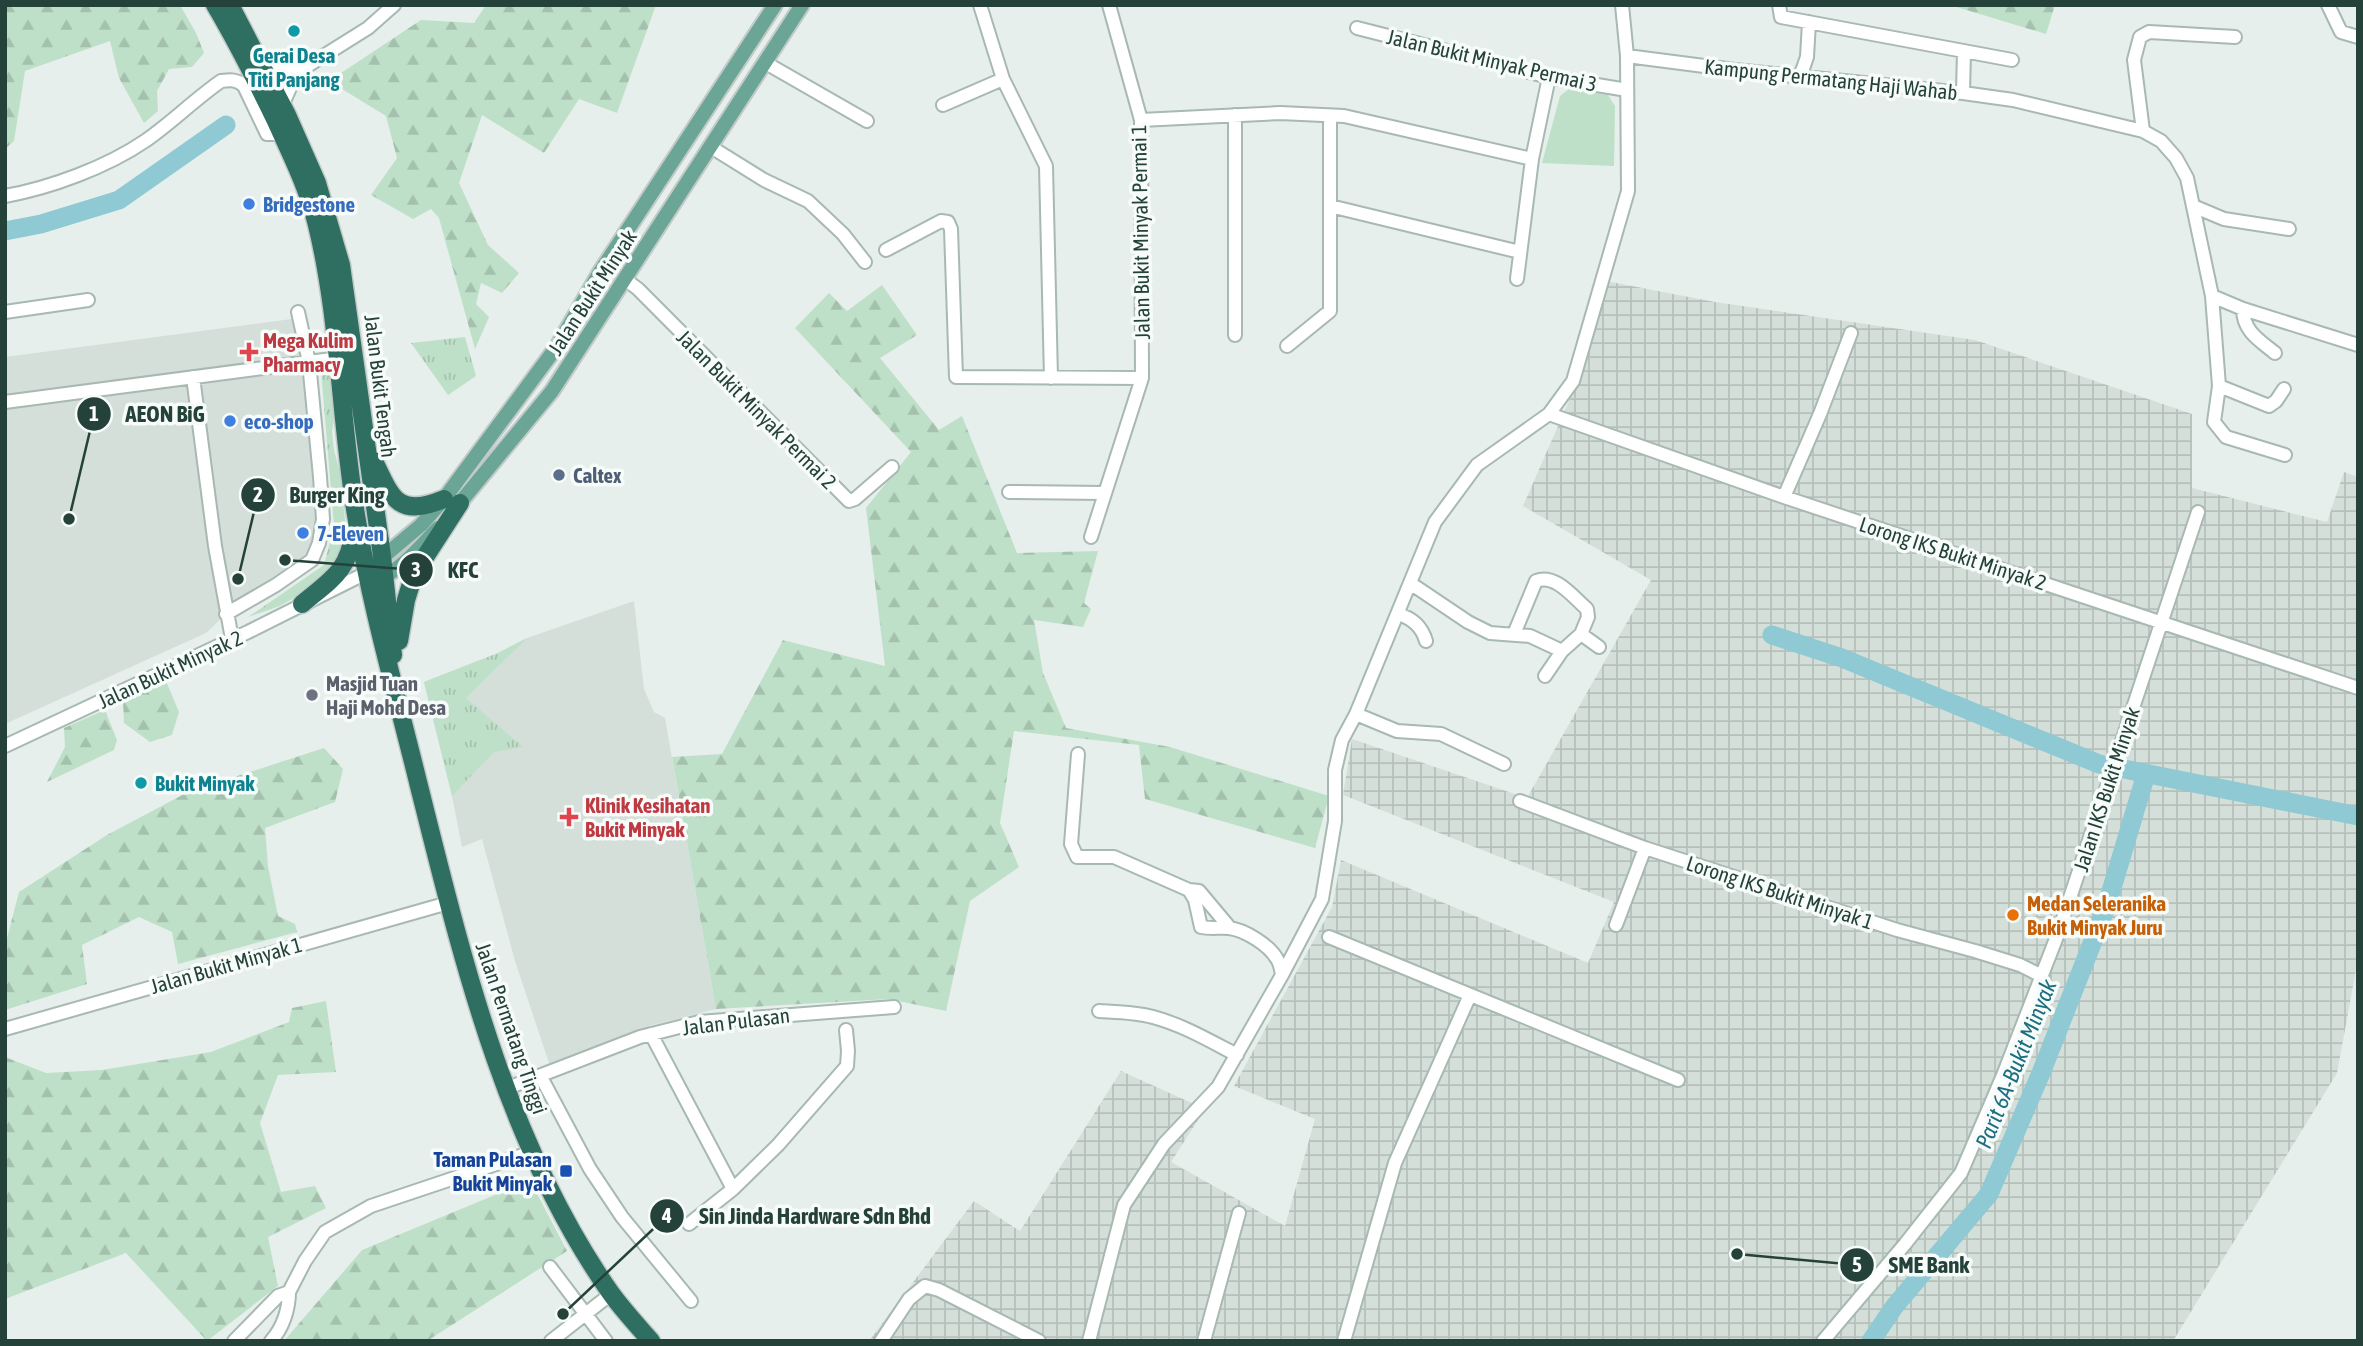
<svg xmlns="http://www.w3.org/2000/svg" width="2363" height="1346" viewBox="0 0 2363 1346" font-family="'Asap Condensed',sans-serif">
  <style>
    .built { fill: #d4dfda }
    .industrial { fill: url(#industrial-grid) }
    .grass { fill: url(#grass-tufts) }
    .forest { fill: url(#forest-firs) }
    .park { fill: #bfe0c8 }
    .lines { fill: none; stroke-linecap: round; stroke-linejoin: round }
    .river { stroke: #8ec9d4; stroke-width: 19 }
    .minor-casing { stroke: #a8b8b2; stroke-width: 16 }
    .major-casing { stroke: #c2cac8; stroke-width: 18 }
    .highway-casing { stroke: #c2cac8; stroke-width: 21 }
    .minor { stroke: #fff; stroke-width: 12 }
    .major { stroke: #6aa596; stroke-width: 14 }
    .highway { stroke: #2f6f62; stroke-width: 18 }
    .culture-dot { fill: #0f9aa8; stroke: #f7fbf9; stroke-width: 2.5 }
    .shop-dot { fill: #3f7fe0; stroke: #f7fbf9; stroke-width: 2.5 }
    .health-dot { fill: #e0444e; stroke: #f7fbf9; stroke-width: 2.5 }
    .service-dot { fill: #5c6f8a; stroke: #f7fbf9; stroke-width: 2.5 }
    .worship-dot { fill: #6b7280; stroke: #f7fbf9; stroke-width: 2.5 }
    .food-dot { fill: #e8710a; stroke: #f7fbf9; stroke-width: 2.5 }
    .transit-dot { fill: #1a4fb4; stroke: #f7fbf9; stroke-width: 2.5 }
    .labels { text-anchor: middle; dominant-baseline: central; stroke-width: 7; stroke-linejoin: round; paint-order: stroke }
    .culture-label { font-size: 21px; font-weight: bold; fill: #0d838f; stroke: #f7fbf9 }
    .street-label { font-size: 21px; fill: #24423a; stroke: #f7fbf9 }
    .shop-label { font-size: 21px; font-weight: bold; fill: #366cbe; stroke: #f7fbf9; text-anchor: start }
    .health-label { font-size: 21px; font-weight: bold; fill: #be3a42; stroke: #f7fbf9; text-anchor: start }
    .service-label { font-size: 21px; font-weight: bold; fill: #4e5e75; stroke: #f7fbf9; text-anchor: start }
    .worship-label { font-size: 21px; font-weight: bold; fill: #5b616d; stroke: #f7fbf9; text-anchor: start }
    .food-label { font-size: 21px; font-weight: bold; fill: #c56008; stroke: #f7fbf9; text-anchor: start }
    .transit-label { font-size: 21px; font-weight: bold; fill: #164399; stroke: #f7fbf9; text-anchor: end }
    .water-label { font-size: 23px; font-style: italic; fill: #1c6f80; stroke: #f7fbf9 }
    .leader { fill: none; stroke: #24423a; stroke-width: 2.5 }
    .callout-dot { fill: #24423a; stroke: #f7fbf9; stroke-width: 2.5 }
    .mark-label { font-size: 21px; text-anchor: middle; font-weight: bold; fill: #fff }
    .callout-label { font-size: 23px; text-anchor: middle; font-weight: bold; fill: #24423a; stroke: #f7fbf9; stroke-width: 7; stroke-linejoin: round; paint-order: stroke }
  </style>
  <defs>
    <pattern id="industrial-grid" width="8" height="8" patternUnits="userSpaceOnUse" patternTransform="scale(1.75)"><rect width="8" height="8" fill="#d4dfda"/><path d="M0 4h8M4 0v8" fill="none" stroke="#b6c1bc"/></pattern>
    <pattern id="grass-tufts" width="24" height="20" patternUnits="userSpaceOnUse" patternTransform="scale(1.75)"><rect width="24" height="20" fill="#bfe0c8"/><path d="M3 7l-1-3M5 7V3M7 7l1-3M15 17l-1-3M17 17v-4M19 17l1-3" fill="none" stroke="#a4c1ad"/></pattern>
    <pattern id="forest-firs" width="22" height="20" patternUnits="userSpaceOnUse" patternTransform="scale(1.75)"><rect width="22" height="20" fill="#bfe0c8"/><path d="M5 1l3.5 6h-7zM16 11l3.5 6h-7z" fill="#a4c1ad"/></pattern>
  </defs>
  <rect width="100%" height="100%" fill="#e6efeb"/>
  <!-- built -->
  <path class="built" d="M299,318l24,201 -11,41 -86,54 -20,19 -201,91v-367z
    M634,601l10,88 10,23 11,6 51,291 -64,16 -102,41 -35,-105 -33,-122 -20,8 -10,-51 -28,-114 74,-29 29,-15z"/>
  <!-- industrial -->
  <path class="industrial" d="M1606,281l109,21 260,38 217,74v74l135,34 17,-50 14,5v482l-21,114 -164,268h-1304l105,-140 46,30 101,-160 84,38 -34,53 114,64 30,-107 -81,-33 98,-179 9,-47 247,103 26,-61 -271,-107 9,-56 175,59 124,-218 -128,-74 60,-137z"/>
  <!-- grass -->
  <path class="grass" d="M465,337l11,39 -28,19 -37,-52z
    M321,370h4l5,4 5,37 -3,21 2,18 6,22 8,76 -30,36 -38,22 -32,11 76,-52 10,-39z
    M527,638l-61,60 57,49 -29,5 -42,44 -28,-114 74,-29z"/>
  <!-- forest -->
  <path class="forest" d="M5,5h175l16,28 8,20 -12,14 -23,2 -12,22 1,20 -14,12 -25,-45 -9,-37 -85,30 -11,70 -9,8z
    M486,5h170l-39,108 -38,-14 -35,54 -62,-38 -23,68 29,62 31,28 -17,20 -21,-10 -5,21 13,13 -14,32 -36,-131 -8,-9 -18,10 -42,-24 26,-37 -11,-42 -57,-35 92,-61 53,3z
    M1950,5h105l-9,29z
    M882,285l35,50 -37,23 59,72 23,-14 55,137 81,-2 -14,52 7,6 -8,18 -49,-7 9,53 23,55 104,19 159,49 -14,52 -170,-49 -6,-54 -125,-14 -14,92 19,44 -49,34 -24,110 -57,-12 -173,10 -44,-252 50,-3 61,-114 102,26 -19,-158 45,-56 -116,-124 34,-35 18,18z
    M166,681l13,31 -7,23 -22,7 -26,-19 -1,-22z
    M105,710l12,30 -3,10 -67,32 18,-35 -1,-19z
    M324,748l19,21 -8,33 -70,26 3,38 10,50 17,8 2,8 -119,32 -6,-32 -33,-15 -57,28 5,39 -82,26v-64l14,-54 88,-57 81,-43z
    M326,1001l10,71 -58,3 -18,48 21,69 34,-6 11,22 -58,29 10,49 -71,55 -81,-88 -121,46v-242l41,16 56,-3 109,-18 78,-30 3,-14z
    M523,1181l10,5 34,65 -140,90h-143l78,-91 145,-60z"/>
  <!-- park -->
  <path class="park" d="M1569,89l39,6 7,11 -1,60 -72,-3 18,-67z"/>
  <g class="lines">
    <!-- river -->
    <path class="river" d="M5,231l36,-7 78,-24 107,-75
      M1772,635l70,23 257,106 259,52
      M1871,1341l23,-34 95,-113 52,-121 65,-165 40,-134"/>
    <!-- minor casing -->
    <g class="minor-casing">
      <path id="minor" d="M980,5l23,74 43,87 5,212
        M1779,5l2,12 231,43
        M2328,5l13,27 17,5
        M1357,28l192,49 78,13
        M2235,37l-86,-5 -9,5 -6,23 9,71 18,10 15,17 11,20 25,118 7,90 -5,36 12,15 59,18
        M1627,56l108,14 228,23 50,7 130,31
        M764,62l103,59
        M261,64l13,4 27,2
        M1800,77l7,-20 2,-35
        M1963,93l1,-42
        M943,105l60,-26
        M282,106l11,-25 8,-11 67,-42 26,-23
        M1235,115v220
        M1141,120l139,-7 64,3 188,43
        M711,147l53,33 44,21 35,33 22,28
        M5,196c45,-8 102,-29 140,-55 26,-18 49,-41 76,-60 9,-1 16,-2 23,5l23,48h9l4,-4
        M1330,206l190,46
        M2193,206l31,13 65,10
        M886,250l55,-29 7,1 3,7 5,148 186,1
        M625,279l13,10 211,212 6,-2 37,-32
        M1517,279l15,-120 17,-82
        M2212,296l31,13 115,36
        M2243,309c0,22 16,31 32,44
        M5,312l83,-12
        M1287,346l43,-35v-195
        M193,377l22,169 17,93
        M2219,386l50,20 7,-5 8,-12
        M5,402l334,-44
        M1549,414l235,83 574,191
        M1009,492l95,1
        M1784,497l36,-83 31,-81
        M1091,537l51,-159 -1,-258 -32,-115
        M1410,583l58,39 22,11 40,3 32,15 19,-17 18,13
        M226,614l50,-29 36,-25 7,-17 4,-24 -3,-42 -11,-115 -11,-50
        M1398,614c14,4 24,13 28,27
        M1514,634l22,-53c19,-8 37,16 51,28l1,8 -7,17
        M1545,676l17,-25
        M1356,714l41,17 44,3 63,30
        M5,746l243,-114 120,-60
        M1078,754l-7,90 6,13h37l75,33 6,10 6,27c10,2 19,0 28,1 16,2 40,17 48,31 3,4 4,10 5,16
        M1520,801l125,47 252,82 78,21 45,14 22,11
        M1189,890l10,1 31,37
        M1616,925l29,-77
        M1329,937l349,143
        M1099,1011c18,1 36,1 54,6 30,8 57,24 84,38
        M5,1029l443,-126
        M651,1034l82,155
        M541,1077l49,92 32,48 69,84
        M505,1089l135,-52 59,-15 195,-15
        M689,1224l44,-35 45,-44 69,-79 1,-15 -2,-21
        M550,1267l56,74
        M234,1341l44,-45 11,-4 16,-31 20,-29 46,-26 161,-54
        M271,1341c12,-13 18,-32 18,-49
        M551,1341l60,-47
        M881,1341l28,-42 16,-13 14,4 100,51
        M1089,1341l35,-136 40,-61 54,-57 64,-112 40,-76 13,-78v-51l7,-30 14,-26 79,-192 42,-57 72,-51 24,-33 55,-190 -1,-135 -5,-51
        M1204,1341l35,-128
        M1344,1341l51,-178 75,-168
        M1823,1341l82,-97 56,-71 43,-100 55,-142 139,-419"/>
    </g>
    <!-- major casing -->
    <g class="major-casing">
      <path id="major" d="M454,510l98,-119 250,-386
        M376,563l45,-38 23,-26 114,-154 42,-73 175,-267
        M377,580c24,-10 43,-33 61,-52"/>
    </g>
    <!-- highway casing -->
    <g class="highway-casing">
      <path id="highway" d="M215,5c22,37 41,75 60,114 16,35 33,69 42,106 23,95 23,194 39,290 15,92 41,181 63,271 44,175 86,355 191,506 12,17 27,33 41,49
        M230,5l57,110 30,68 24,82 41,291 11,99
        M374,461c18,38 24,57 70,38
        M302,604c30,-25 47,-33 52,-74
        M399,641l7,-41 8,-26 46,-71"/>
    </g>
    <!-- minor -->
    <use href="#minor" class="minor"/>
    <!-- major -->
    <use href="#major" class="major"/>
    <!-- highway -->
    <use href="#highway" class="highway"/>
  </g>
  <!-- markers -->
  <g class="culture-dot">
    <circle cx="294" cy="31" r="7"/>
    <circle cx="141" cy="783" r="7"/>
  </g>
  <g class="shop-dot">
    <circle cx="249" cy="204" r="7"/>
    <circle cx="230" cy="421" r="7"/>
    <circle cx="303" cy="533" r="7"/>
  </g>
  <g class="health-dot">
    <path d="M245.5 341.5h7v7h7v7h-7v7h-7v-7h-7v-7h7z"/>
    <path d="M565.5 806.5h7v7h7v7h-7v7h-7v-7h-7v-7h7z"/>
  </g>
  <circle class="service-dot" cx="559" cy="475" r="7"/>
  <circle class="worship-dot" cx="312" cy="695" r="7"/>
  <circle class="food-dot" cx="2013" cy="915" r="7"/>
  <rect class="transit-dot" x="559" y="1164" width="14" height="14" rx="3.5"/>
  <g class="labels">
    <!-- culture labels -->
    <g class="culture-label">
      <text x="294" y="55">Gerai Desa<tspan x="294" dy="24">Titi Panjang</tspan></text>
      <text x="155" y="783" text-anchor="start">Bukit Minyak</text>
    </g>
    <!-- street labels -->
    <g class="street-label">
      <text transform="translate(1492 60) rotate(13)">Jalan Bukit Minyak Permai 3</text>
      <text transform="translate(1831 79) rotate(6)">Kampung Permatang Haji Wahab</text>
      <text transform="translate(1140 232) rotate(-91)">Jalan Bukit Minyak Permai 1</text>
      <text transform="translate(592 292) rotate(-57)">Jalan Bukit Minyak</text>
      <text transform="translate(381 386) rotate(83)">Jalan Bukit Tengah</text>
      <text transform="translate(757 409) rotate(45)">Jalan Bukit Minyak Permai 2</text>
      <text transform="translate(1953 553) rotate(18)">Lorong IKS Bukit Minyak 2</text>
      <text transform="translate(170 669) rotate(-25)">Jalan Bukit Minyak 2</text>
      <text transform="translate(2106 789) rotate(-72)">Jalan IKS Bukit Minyak</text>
      <text transform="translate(1780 892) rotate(18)">Lorong IKS Bukit Minyak 1</text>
      <text transform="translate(226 965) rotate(-16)">Jalan Bukit Minyak 1</text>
      <text transform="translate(736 1021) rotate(-7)">Jalan Pulasan</text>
      <text transform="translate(512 1028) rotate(71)">Jalan Permatang Tinggi</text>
    </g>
    <!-- shop labels -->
    <g class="shop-label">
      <text x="263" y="204">Bridgestone</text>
      <text x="244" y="421">eco-shop</text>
      <text x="317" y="533">7-Eleven</text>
    </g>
    <!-- health labels -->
    <g class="health-label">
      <text x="263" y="340">Mega Kulim<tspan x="263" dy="24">Pharmacy</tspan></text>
      <text x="585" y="805">Klinik Kesihatan<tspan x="585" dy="24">Bukit Minyak</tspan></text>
    </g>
    <!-- service labels -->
    <g class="service-label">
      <text x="573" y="475">Caltex</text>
    </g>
    <!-- worship labels -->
    <g class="worship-label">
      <text x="326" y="683">Masjid Tuan<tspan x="326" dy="24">Haji Mohd Desa</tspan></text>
    </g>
    <!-- food labels -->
    <g class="food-label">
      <text x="2027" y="903">Medan Seleranika<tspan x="2027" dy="24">Bukit Minyak Juru</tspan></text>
    </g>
    <!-- transit labels -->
    <g class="transit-label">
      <text x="552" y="1159">Taman Pulasan<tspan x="552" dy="24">Bukit Minyak</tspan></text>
    </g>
    <!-- water labels -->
    <g class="water-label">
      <text transform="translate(2016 1064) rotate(-68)">Parit 6A-Bukit Minyak</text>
    </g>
  </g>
  <!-- callouts -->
  <path class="leader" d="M69 519L94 414M238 579L258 495M285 560L416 570M563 1314L667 1216M1737 1254L1857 1265"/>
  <g class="callout-dot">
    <circle cx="69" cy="519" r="7"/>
    <circle cx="238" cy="579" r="7"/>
    <circle cx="285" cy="560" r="7"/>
    <circle cx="563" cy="1314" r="7"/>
    <circle cx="1737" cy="1254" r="7"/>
    <circle cx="94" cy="414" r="18"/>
    <circle cx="258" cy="495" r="18"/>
    <circle cx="416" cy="570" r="18"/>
    <circle cx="667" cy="1216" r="18"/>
    <circle cx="1857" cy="1265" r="18"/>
  </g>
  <g class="mark-label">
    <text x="94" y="421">1</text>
    <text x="258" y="502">2</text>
    <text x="416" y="577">3</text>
    <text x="667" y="1223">4</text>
    <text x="1857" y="1272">5</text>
  </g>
  <g class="callout-label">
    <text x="165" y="422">AEON BiG</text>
    <text x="337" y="503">Burger King</text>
    <text x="463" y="578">KFC</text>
    <text x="815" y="1224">Sin Jinda Hardware Sdn Bhd</text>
    <text x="1929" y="1273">SME Bank</text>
  </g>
  <!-- border -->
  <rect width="2363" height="1346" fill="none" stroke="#24423a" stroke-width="14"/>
</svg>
